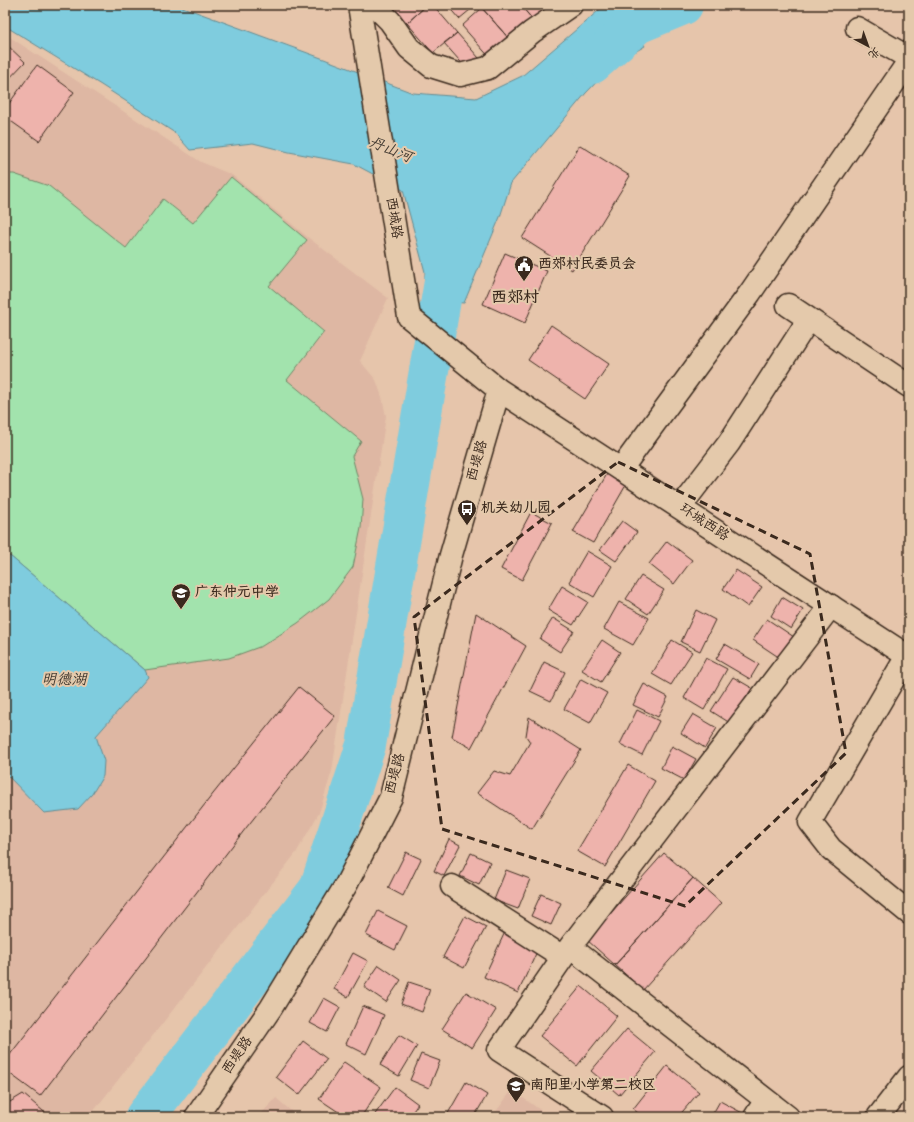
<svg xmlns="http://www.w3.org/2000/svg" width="914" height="1122" viewBox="0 0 914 1122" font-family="Dekko,'LXGW WenKai TC',sans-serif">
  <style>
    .built { fill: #deb7a3 }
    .green { fill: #a2e3ad; stroke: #6e8666 }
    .water { fill: #7fccde; stroke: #648b91 }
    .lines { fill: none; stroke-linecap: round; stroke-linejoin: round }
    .river { stroke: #7fccde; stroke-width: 40 }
    .building { fill: #eeb3ac; stroke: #3b2a1e }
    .minor-casing { stroke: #3b2a1e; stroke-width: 25 }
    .tertiary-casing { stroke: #3b2a1e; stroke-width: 25 }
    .minor { stroke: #e4c9ab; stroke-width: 22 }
    .tertiary { stroke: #e4c9ab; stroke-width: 22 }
    .marked { fill: none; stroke: #3b2a1e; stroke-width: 3; stroke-dasharray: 8 5; stroke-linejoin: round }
    .labels { text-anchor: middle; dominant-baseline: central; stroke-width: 4; stroke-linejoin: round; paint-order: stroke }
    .street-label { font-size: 14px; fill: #3b2a1e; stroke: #e4c9ab }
    .poi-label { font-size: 14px; font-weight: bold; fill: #3b2a1e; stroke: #e4c9ab; text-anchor: start }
    .water-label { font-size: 15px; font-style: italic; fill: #423a31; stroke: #e4c9ab }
    .quarter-label { font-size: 16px; font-weight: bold; fill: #3b2a1e; stroke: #e4c9ab }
  </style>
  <rect width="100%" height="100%" fill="#e6c5ab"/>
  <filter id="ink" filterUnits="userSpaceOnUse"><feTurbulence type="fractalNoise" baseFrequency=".025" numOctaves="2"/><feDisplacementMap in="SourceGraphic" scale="8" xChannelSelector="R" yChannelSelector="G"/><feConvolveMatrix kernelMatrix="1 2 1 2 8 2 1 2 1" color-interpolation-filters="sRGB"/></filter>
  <g filter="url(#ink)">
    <!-- built -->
    <path class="built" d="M5,34l196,128 31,13 78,64 78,59 -28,63 16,19 6,17 4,19 -54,355 -13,42 -23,40 -207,264h-84z
      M512,1090l38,27h-58z
      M276,1098l22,19h-40z"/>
    <!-- green -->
    <path class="green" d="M5,174h9l35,12 77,62 37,-49 30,24 38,-46 76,63 -38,46 55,46 -37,48 74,61 -9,15 11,43 -2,29 -8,39 -24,32 -31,24 -36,23 -33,12 -84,12 -140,-118z"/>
    <!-- water -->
    <path class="water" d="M5,5h172l147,54 89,34 63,5 46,-22 83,-71h13l27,41 -31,18 -28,29 -75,90 -11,34 -36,86 -40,-3 1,-28 -22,-82 -49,-26 -65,-12 -36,-9 -63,7 -15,-17 -74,-48 -96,-59z
      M10,556l135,114 3,7 -52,59 8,25 -1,15 -11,18 -14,15 -34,4 -39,-40v-213z"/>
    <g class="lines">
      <!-- river -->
      <path class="river" d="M592,64l45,-40 46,-19
        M145,1117l174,-228 47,-144 84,-499"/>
    </g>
    <!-- building -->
    <path class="building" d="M391,5h36l-20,18z
      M427,5h6l24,28 -24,20 -26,-30z
      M447,5h29l-17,14z
      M483,5h37l14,16 -23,20 -30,-34z
      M520,5h33l-16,19z
      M482,8l29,33 -20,18 -29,-33z
      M457,33l22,25 -12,11 -23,-26z
      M5,43l20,19 -20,21z
      M37,65l37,27 -35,49 -34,-24v-8z
      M580,145l50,31 -58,94 -50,-32z
      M505,253l42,18 -22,52 -42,-19z
      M551,325l58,39 -24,35 -57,-39z
      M607,474l19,11 -33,58 -20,-11z
      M531,512l21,11 -30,57 -21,-11z
      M622,521l15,11 -21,29 -16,-11z
      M667,541l25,19 -18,24 -25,-20z
      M587,551l25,15 -18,31 -25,-15z
      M736,570l26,17 -14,20 -25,-18z
      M641,576l23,14 -16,24 -22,-15z
      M562,586l26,16 -15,23 -25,-15z
      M782,597l21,13 -12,19 -20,-13z
      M619,602l30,16 -16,27 -29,-16z
      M696,610l19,10 -15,31 -19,-9z
      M476,613l50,33 -55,102 -19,-11z
      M553,618l21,13 -14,21 -20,-13z
      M767,619l30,20 -14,21 -30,-20z
      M602,640l18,12 -19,30 -19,-12z
      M672,640l20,12 -21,33 -19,-11z
      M725,644l34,20 -9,15 -34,-20z
      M706,658l21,11 -23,41 -20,-12z
      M544,662l21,10 -14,29 -21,-10z
      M733,677l19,11 -22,35 -19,-12z
      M581,679l26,14 -17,30 -26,-14z
      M644,684l24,13 -10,20 -25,-12z
      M299,687l36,29 -89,112 -206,268 -35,-26v-9l204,-262z
      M637,710l22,11 -17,34 -22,-11z
      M693,714l24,14 -12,20 -24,-15z
      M529,717l52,33 -49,79 -55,-36 17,-22 16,5 20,-34 -4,-6z
      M672,746l24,13 -12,21 -23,-12z
      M628,765l27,16 -50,86 -28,-16z
      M449,839l11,6 -16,31 -10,-5z
      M406,852l15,7 -18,37 -15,-8z
      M471,853l19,9 -11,23 -19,-9z
      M664,853l29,25 -78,87 -28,-25z
      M506,870l24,9 -12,30 -24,-9z
      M693,878l28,25 -78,87 -28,-25z
      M541,894l20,9 -10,22 -20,-9z
      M378,911l29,15 -12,24 -29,-15z
      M465,916l21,11 -22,41 -21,-11z
      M505,932l34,15 -21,46 -34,-16z
      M353,953l15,8 -20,36 -14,-8z
      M379,965l22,15 -15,22 -22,-15z
      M409,982l21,7 -8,23 -21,-8z
      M581,986l36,30 -40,50 -37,-30z
      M466,992l30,18 -24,38 -30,-19z
      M324,998l16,9 -13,25 -17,-9z
      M363,1006l21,9 -18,39 -20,-10z
      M627,1029l28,23 -36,43 -28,-24z
      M399,1035l18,11 -18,30 -19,-11z
      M303,1041l24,18 -28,36 -23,-18z
      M421,1054l19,7 -11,27 -19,-8z
      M344,1062l37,25 -20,30h-15l-27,-18z
      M667,1066l32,26 -21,25h-35l-10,-8z
      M466,1082l21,13 -13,22h-28z
      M395,1087l23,17 -9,13h-36z
      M23,1094l27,23h-45v-12z
      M720,1101l28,15 -1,1h-36z"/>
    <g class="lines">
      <!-- minor casing -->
      <g class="minor-casing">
        <path id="minor" d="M374,5l16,16 19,27 22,18 29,9 28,-7 44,-36 39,-27
          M857,28l52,30
          M788,305l121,81
          M621,469l129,-176 159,-232
          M680,507l49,-64 80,-124
          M907,656l-97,166 21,27 78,64
          M452,886l111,71
          M570,947l218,170
          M602,1117l-103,-67 71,-103 261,-341
          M755,1117l11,-17"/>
      </g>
      <!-- tertiary casing -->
      <g class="tertiary-casing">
        <path id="tertiary" d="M359,5l50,312 90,73 410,267
          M196,1117l75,-109 75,-123 45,-88 60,-242 48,-165
          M878,1117l31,-40"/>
      </g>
      <!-- minor -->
      <use href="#minor" class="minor"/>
      <!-- tertiary -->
      <use href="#tertiary" class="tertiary"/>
    </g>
  </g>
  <!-- marked area -->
  <path class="marked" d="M618,462l192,92 36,199 -161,153 -243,-77 -28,-212z"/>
  <!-- icons -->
  <defs>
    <g id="civic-pin" transform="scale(1)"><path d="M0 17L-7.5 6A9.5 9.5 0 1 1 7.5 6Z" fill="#3b2a1e" stroke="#e4c9ab"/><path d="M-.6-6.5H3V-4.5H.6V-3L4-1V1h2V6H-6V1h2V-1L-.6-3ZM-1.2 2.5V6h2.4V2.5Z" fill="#fff"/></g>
    <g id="bus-pin" transform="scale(1)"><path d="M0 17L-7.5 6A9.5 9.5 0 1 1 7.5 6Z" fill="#3b2a1e" stroke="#e4c9ab"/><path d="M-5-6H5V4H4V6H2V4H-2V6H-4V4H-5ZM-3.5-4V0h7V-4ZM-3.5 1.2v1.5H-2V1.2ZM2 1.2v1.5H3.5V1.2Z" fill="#fff"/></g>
    <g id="school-pin" transform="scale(1)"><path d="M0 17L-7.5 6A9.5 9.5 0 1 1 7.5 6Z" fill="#3b2a1e" stroke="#e4c9ab"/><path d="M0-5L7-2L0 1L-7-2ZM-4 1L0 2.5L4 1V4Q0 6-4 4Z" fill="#fff"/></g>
  </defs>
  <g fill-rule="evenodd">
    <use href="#civic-pin" x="524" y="265"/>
    <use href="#bus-pin" x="467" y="509"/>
    <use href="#school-pin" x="181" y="593"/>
    <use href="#school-pin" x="516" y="1086"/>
  </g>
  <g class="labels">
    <!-- street labels -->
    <g class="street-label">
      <text transform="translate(393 218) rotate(81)">西城路</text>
      <text transform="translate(478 461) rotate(-74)">西堤路</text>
      <text transform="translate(704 523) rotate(33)">环城西路</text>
      <text transform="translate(396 774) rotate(-75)">西堤路</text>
      <text transform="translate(238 1056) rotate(-56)">西堤路</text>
    </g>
    <!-- poi labels -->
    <g class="poi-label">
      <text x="538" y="265">西郊村民委员会</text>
      <text x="481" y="509">机关幼儿园</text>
      <text x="195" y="593">广东仲元中学</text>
      <text x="530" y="1086">南阳里小学第二校区</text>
    </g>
    <!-- water labels -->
    <g class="water-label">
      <text transform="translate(390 151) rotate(22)">丹山河</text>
      <text x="64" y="681">明德湖</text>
    </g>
    <!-- quarter labels -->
    <g class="quarter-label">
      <text x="515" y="298">西郊村</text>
    </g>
  </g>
  <!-- margin -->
  <rect width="914" height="1122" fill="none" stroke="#e4c9ab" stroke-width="20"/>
  <rect x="10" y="10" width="894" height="1102" fill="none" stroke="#3b2a1e" stroke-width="1.5" filter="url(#ink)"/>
  <!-- north arrow -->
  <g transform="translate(868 46) rotate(139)" stroke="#e4c9ab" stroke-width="3" paint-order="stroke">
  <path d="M0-3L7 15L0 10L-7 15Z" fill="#3b2a1e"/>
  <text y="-6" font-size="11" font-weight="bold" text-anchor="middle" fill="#3b2a1e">北</text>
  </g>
</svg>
